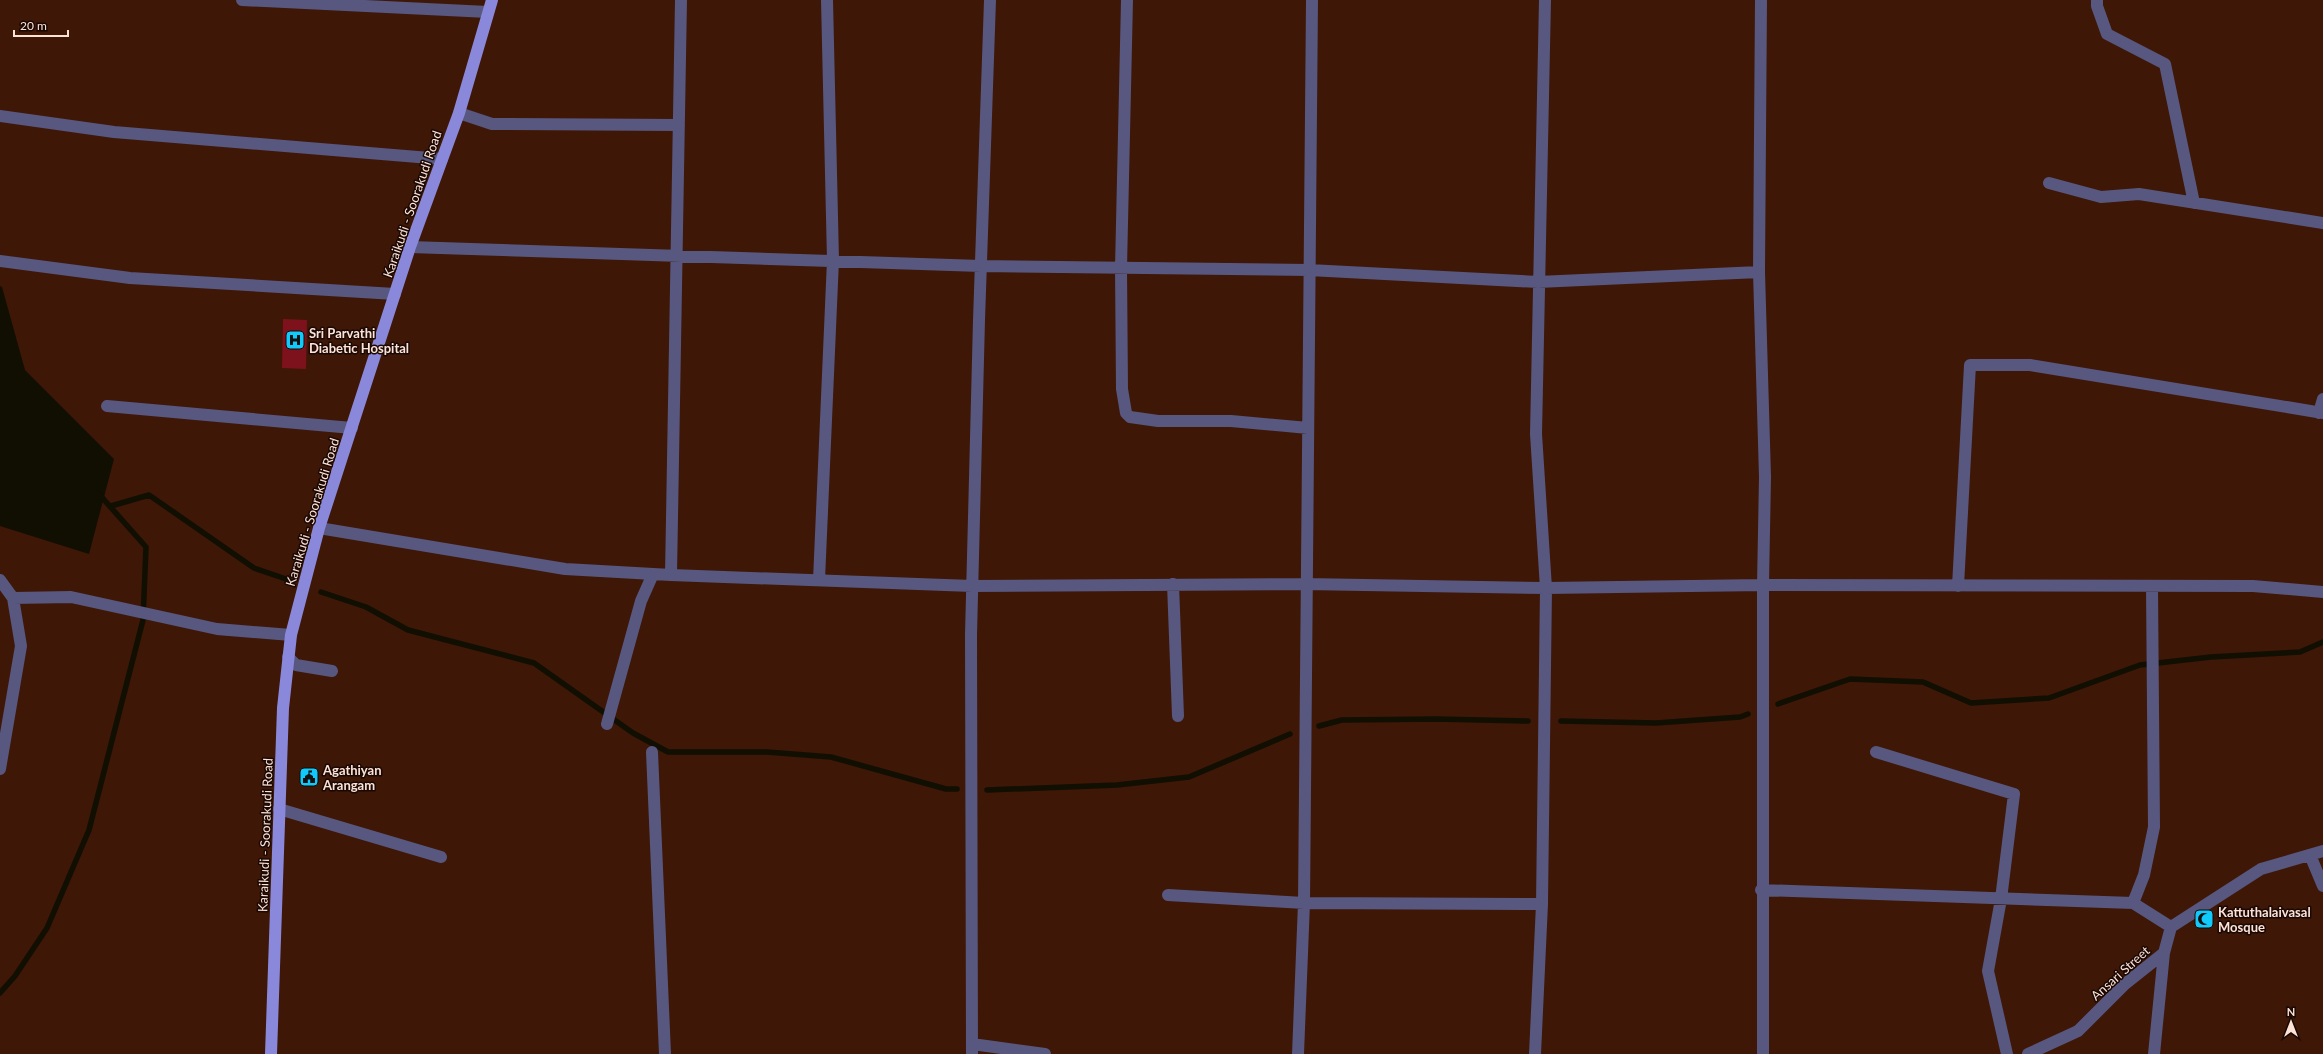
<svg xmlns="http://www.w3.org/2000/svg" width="2323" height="1054" viewBox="0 0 2323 1054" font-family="Lato,sans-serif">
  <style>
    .water { fill: #110f02 }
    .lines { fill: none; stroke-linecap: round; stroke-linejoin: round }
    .stream { stroke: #110f02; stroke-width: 5.5 }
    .building { fill: #7e121c }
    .minor { stroke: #57577f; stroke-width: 12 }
    .major { stroke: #8a88da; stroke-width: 12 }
    .labels { text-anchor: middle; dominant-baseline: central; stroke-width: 3; stroke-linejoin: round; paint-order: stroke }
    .street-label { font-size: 13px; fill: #fde2d7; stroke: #190803 }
    .poi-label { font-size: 13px; font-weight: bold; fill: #fde2d7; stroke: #190803; text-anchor: start }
  </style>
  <rect width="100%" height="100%" fill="#3e1706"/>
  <!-- water -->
  <path class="water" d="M0,286l2,1 23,83 89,89 -25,95 -89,-28z"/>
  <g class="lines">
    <!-- stream -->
    <path class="stream" d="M111,506l38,-11 105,73 32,11
      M321,592l45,15 42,23 126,33 99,70 35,19h99l64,5 115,32h11
      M1778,704l72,-25 73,3 48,21 78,-5 91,-33 71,-8 89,-5 23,-10
      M1561,721l95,2 84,-6 8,-3
      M1319,726l23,-6 94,-1 92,2
      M987,790l130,-5 72,-8 101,-43
      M0,993l15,-17 32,-48 42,-98 54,-210 3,-73 -48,-54"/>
  </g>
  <!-- building -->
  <path class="building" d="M283,319l24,1 -1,49 -24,-1z"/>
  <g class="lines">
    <!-- minor -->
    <path class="minor" d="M242,0l246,12
      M1127,0l-6,268 1,121 4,24 4,4 28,4h73l77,7
      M1761,0l-2,272 6,205 -2,108v469
      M2097,0v6l10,28 58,30 29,139
      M459,113l33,11 187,1
      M0,116l114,16 328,27
      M2049,183l52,14 38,-3 184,29
      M410,247l571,19 328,4 229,12 221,-10
      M0,261l130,17 265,16
      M107,406l245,22
      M2319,413l4,-14
      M319,528l246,41 106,6 301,11 333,-2 241,4 217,-3 490,1 70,6
      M671,575l10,-575
      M0,580l13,18 8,48 -21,123
      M819,580l14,-320 -6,-260
      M1173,584l5,132
      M1958,586l12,-221h60l293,48
      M13,598l58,-1 146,32 74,6
      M288,657l8,8 36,6
      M607,724l34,-123 12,-27
      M652,752l13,302
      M1876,752l138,42 -13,105 -13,72 19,83
      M279,809l162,48
      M2310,855l13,31
      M1761,890l372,13 38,24
      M1168,895l136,8 238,1
      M2133,903l11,-28 10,-48 -2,-241
      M972,1044l73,10
      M972,1054l-1,-419 8,-315 11,-320
      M1298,1054l6,-151 8,-903
      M1535,1054l7,-150 4,-316 -10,-154 9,-434
      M2028,1054l50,-23 47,-47 39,-31 7,-26 90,-58 62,-18
      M2154,1054l10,-101"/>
    <!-- major -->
    <path class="major" d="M271,1054l12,-346 8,-73 28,-107 91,-281 49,-134 33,-113"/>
  </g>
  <!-- icons -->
  <defs>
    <g id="hospital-square" transform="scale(1)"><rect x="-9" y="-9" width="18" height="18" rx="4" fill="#0fcafa" stroke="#190803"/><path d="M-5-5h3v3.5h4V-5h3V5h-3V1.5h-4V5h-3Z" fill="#111"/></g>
    <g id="civic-square" transform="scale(1)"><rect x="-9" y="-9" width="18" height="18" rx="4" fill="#0fcafa" stroke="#190803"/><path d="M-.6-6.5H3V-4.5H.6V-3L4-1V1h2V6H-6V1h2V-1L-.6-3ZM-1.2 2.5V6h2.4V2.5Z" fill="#111"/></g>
    <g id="mosque-square" transform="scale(1)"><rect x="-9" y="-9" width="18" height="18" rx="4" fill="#0fcafa" stroke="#190803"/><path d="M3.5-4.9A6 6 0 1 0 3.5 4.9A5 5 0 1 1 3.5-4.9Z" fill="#111"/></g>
  </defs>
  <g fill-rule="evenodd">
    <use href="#hospital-square" x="295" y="340"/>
    <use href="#civic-square" x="309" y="777"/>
    <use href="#mosque-square" x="2204" y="919"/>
  </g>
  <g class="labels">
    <!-- street labels -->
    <g class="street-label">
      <text transform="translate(412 204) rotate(-71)">Karaikudi - Soorakudi Road</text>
      <text transform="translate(312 512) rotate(-73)">Karaikudi - Soorakudi Road</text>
      <text transform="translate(265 835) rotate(-88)">Karaikudi - Soorakudi Road</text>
      <text transform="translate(2120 973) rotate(-42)">Ansari Street</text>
    </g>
    <!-- poi labels -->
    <g class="poi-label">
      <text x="309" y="333">Sri Parvathi<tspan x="309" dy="15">Diabetic Hospital</tspan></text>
      <text x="323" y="770">Agathiyan<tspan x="323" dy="15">Arangam</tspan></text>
      <text x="2218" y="912">Kattuthalaivasal<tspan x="2218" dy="15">Mosque</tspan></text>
    </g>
  </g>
  <!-- north arrow -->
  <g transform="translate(2291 1022)" stroke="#190803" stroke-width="3" paint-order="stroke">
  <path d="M0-3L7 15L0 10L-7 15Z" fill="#fde2d7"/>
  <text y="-6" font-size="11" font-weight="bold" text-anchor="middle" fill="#fde2d7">N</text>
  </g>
  <!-- scale -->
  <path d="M14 30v6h54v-6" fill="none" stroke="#fde2d7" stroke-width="2"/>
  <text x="20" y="30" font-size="12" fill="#fde2d7" stroke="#190803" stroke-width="3" paint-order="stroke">20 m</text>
</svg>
